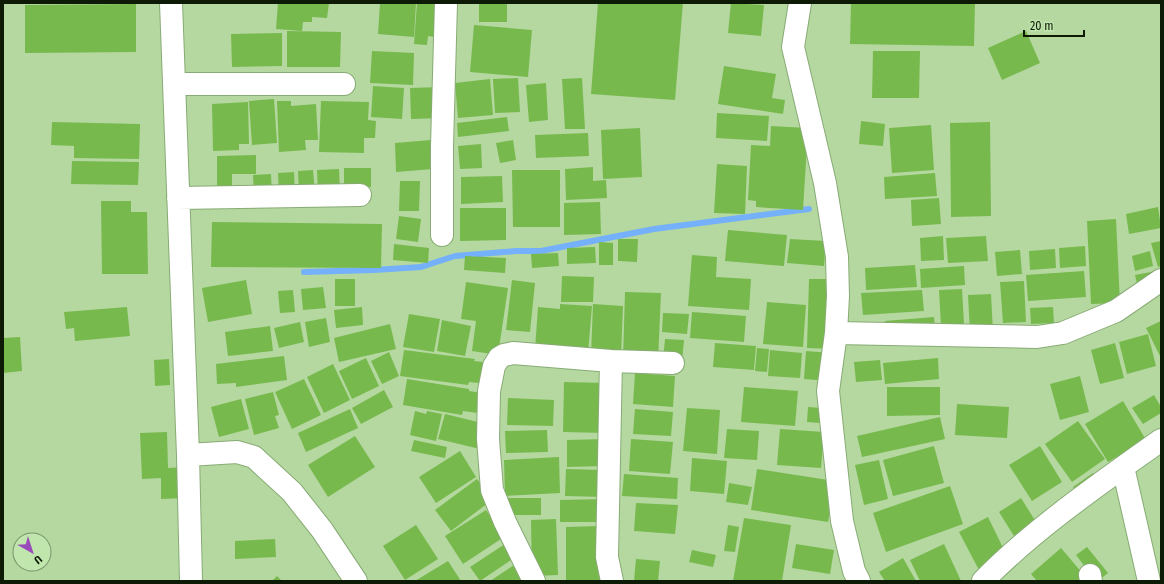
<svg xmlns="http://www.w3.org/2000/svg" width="1164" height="584" viewBox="0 0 1164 584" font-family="'Fira Sans Condensed',sans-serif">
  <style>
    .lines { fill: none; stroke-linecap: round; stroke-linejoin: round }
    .stream { stroke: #75b0fb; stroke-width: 6 }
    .building { fill: #78b94d }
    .minor-casing { stroke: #88ab75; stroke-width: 24 }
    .minor { stroke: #fff; stroke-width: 22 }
  </style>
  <rect width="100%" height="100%" fill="#b4d8a0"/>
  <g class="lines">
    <!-- stream -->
    <path class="stream" d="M304,272l70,-2 47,-3 34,-11 61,-5h25l113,-22 155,-20"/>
  </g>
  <!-- building -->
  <path class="building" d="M278,3h51l-2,15 -15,-1v5h-9l-1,9 -26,-2z
    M380,3h36l-2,34 -36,-3z
    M417,3h27l-3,35 -13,-2 -1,9 -13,-1z
    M479,3h28v19h-28z
    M598,3h85l-8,97 -84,-6z
    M731,3l33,2 -3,31 -33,-3z
    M861,3h114l-1,43 -124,-2 1,-40h10z
    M136,4v48l-111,1v-48z
    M474,25l58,5 -4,47 -58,-5z
    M287,31l54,1 -1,35h-53z
    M1026,31l14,32 -38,17 -14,-32z
    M282,33v33l-50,1 -1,-33z
    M372,51l42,2 -1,32 -43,-2z
    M873,51h47l-1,47h-47z
    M724,66l52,8 -4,24 13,2 -2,14 -65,-10z
    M518,78l2,34 -25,1 -2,-34z
    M582,78l3,51h-20l-3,-50z
    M490,79l3,36 -35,3 -3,-35z
    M546,83l2,37 -19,2 -3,-37z
    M373,86l31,2 -2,31 -31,-2z
    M441,87l1,31 -31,1 -1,-31z
    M274,99l3,44 -25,2 -3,-44z
    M277,101h14v5l25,-2 2,36h-13l1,10 -27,2z
    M321,101l48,1 -1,18 8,1 -1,17h-11v15l-45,-1z
    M248,102l1,42h-10v6l-26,1 -1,-47z
    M717,113l52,3 -2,25 -51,-3z
    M507,117l2,14 -51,6 -1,-14z
    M861,121l24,3 -2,22 -24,-2z
    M52,122l88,2 -1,35 -65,-1v-12l-23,-1z
    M990,122l1,94 -40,1 -1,-94z
    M931,125l3,45 -42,3 -3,-45z
    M771,126l37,2 -5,82 -47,-3v-6l-8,-1 3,-55 19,1z
    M640,128l2,49 -39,2 -2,-49z
    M588,133l1,23 -53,2 -1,-23z
    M431,140l2,29 -37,3 -1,-29z
    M513,140l3,20 -16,3 -4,-20z
    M481,144l1,24 -22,1 -2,-23z
    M256,155v19h-24v14h-15v-32z
    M72,161l67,1 -1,23 -67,-1z
    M717,164l30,2 -2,48 -31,-1z
    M593,167v14l13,-1 1,18 -41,2 -1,-31z
    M344,168h27v19l-27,-1z
    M339,169l1,23 -22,1 -1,-23z
    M313,170l2,23 -16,1 -1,-23z
    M512,170h48v57h-47z
    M294,172l1,23 -16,1 -1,-23z
    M935,173l2,23 -52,3 -1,-22z
    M271,174l1,21h-18l-1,-20z
    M502,176l1,26 -42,2v-27z
    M400,181h20l-1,30h-20z
    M939,198l2,26 -29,2 -1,-26z
    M101,201h30v11h16l1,62h-46z
    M600,202l1,32 -37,1v-32z
    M1158,207l3,21 -32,6 -3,-20z
    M460,208h46v32l-46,1z
    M399,216l22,3 -3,23 -22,-3z
    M1116,219l4,84 -29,1 -4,-83z
    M212,222l170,2 -1,44 -170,-1z
    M728,230l59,5 -3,31 -59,-5z
    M943,236l1,24 -23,1 -1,-23z
    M986,236l2,25 -40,2 -2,-25z
    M618,239h20l-1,23 -19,-1z
    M790,239l36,2 -2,25 -37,-3z
    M1161,241v25l-3,1 -7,-24z
    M599,242l14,1v22h-14z
    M394,244l35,4 -1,15 -35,-3z
    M1085,246l1,20 -26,2 -1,-20z
    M595,247l1,16 -29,1v-16z
    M1055,249l1,19 -26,2 -1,-19z
    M1020,250l2,24 -25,2 -2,-24z
    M1150,251l3,15 -18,5 -3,-15z
    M558,253l1,13 -27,2 -1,-14z
    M692,255l25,2 -1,20 35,2 -2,31 -61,-4z
    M465,256l41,2 -1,15 -41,-3z
    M915,265l2,22 -51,3 -1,-22z
    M964,266l1,19 -44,3 -1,-19z
    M1084,271l2,26 -58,4 -2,-26z
    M1156,271l-19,13 -2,-9z
    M562,276l32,1 -1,25h-32z
    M335,279h20v27h-20z
    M809,279h26l-2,70 -26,-1z
    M246,280l6,34 -44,8 -6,-34z
    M512,280l23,3 -5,49 -24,-2z
    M1024,281l2,41 -23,1 -3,-41z
    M466,282l42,6 -10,67 -26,-4 4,-30 -15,-2z
    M323,287l3,21 -23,2 -2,-21z
    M962,289l2,35 -23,2 -2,-36z
    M293,290l2,22 -15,1 -2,-22z
    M922,290l2,21 -61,4 -2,-22z
    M625,292l36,1 -3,67 -35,-1z
    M991,294l2,38 -23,1 -2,-38z
    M767,302l39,3 -3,42 -40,-3z
    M560,304l32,2 -4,47 -53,-4 3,-42 22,2z
    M593,304l30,2 -2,50 -30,-1z
    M127,307l3,29 -55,5 -1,-13 -8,1 -2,-17z
    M362,307l1,18 -27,3 -2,-18z
    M1053,307l1,16 -23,1 -1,-16z
    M692,312l54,4 -2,26 -54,-4z
    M663,313l26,1 -2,20 -25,-2z
    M409,314l31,5 -6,33 -31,-5z
    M934,317l1,13 -49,4 -1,-13z
    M326,318l4,24 -21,5 -4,-25z
    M442,320l29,6 -6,30 -28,-5z
    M1161,321v37l-15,-30z
    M300,322l4,20 -25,6 -5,-20z
    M390,324l6,25 -57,13 -5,-24z
    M270,326l3,25 -45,5 -3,-24z
    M1148,334l8,32 -29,8 -8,-32z
    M20,337l2,34 -19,2v-35z
    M665,339l19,1 -2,21 -19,-1z
    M715,343l41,3 -2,24 -41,-3z
    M1115,343l9,35 -24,6 -9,-34z
    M757,348l12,1 -2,23 -12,-1z
    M404,350l71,9 -1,2 17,2 -3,21 -19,-2 -1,3 -68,-9z
    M770,350l32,3 -2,25 -32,-2z
    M806,351l25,2 -2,28 -25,-2z
    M389,352l10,24 -17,8 -11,-23z
    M284,356l3,24 -51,7v-4l-19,1 -1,-20z
    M366,358l13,28 -27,13 -13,-28z
    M938,358l1,21 -54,5 -2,-21z
    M169,359l1,26 -15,1 -1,-26z
    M880,360l2,20 -26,2 -2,-20z
    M333,364l17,36 -26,13 -17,-36z
    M635,373l40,3 -2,31 -40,-3z
    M1080,376l9,36 -29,8 -10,-36z
    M304,379l17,36 -29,14 -17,-37z
    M407,379l62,10v2l19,3 -3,20 -22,-3 -1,4 -59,-10z
    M564,382l42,1 -1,50 -42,-1z
    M744,387l54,4 -3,35 -54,-4z
    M887,387h53v28l-53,1z
    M384,390l9,17 -32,17 -9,-16z
    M273,392l6,23 -4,1 4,12 -25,7 -9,-36z
    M1154,395l7,12v6l-18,11 -11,-16z
    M508,398l46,2 -1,26 -46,-1z
    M241,399l8,30 -30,8 -8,-30z
    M1123,401l23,39 -38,22 -23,-38z
    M957,404l52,3 -2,31 -52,-3z
    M808,407l14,1 -2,15 -13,-1z
    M687,408l33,2 -3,44 -34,-3z
    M350,409l8,19 -52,24 -8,-19z
    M635,409l38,3 -2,24 -38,-2z
    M415,411l11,3 1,-3 15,3 -6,27 -26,-6z
    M445,414l41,10 -6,25 -42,-10z
    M940,417l5,22 -83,18 -5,-21z
    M1078,421l27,38 -33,23 -27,-38z
    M727,429l32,2 -2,29 -33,-2z
    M780,429l44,3 -3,36 -44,-3z
    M547,430l1,22 -42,1 -1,-22z
    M167,432l1,36 17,-1 1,31 -25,1v-21l-19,1 -2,-46z
    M355,436l20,31 -47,30 -20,-32z
    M606,439v27l-39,1v-27z
    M631,439l42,3 -3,32 -41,-3z
    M414,440l33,7 -2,11 -34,-7z
    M934,446l10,37 -51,13 -10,-36z
    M1040,446l22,36 -30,19 -23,-36z
    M460,451l16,26 -40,26 -17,-26z
    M559,457l1,36 -55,3 -1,-36z
    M692,458l35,3 -3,33 -34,-3z
    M879,460l9,39 -24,6 -9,-40z
    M566,469l38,1v27l-39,-1z
    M757,469l78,12 -7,41 -77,-12z
    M1093,473l7,10 -20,14 -7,-10z
    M624,474l54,4 -1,21 -55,-3z
    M477,479l15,21 -41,31 -16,-21z
    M729,483l23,4 -4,18 -22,-3z
    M950,486l13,38 -77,28 -13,-39z
    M507,498h34v17h-34z
    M1021,498l15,24 -22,14 -15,-24z
    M604,499v23h-44v-22z
    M636,503l42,2 -3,29 -41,-3z
    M486,510l18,27 -41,27 -18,-28z
    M988,517l19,39 -28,14 -20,-38z
    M744,518l47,7 -9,56h-49z
    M556,519l2,56 -26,1 -1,-56z
    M416,525l22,34 -33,21 -22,-34z
    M728,525l11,2 -4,25 -11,-1z
    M600,526v54l-34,1v-54z
    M275,539l1,18 -41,2v-18z
    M508,542l9,14 -37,25 -10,-14z
    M796,544l38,6 -4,24 -38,-6z
    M944,544l17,37h-41l-10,-21z
    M1087,547l21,26 -10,8h-2l-20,-26z
    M1061,548l28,33h-52l-6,-7z
    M692,550l24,5 -3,12 -24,-5z
    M903,558l13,23h-31l-6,-9z
    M636,559l24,2 -2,20h-24z
    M448,561l13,20h-46z
    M517,563l12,18h-39z
    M277,576l5,5h-10z"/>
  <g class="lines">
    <!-- minor casing -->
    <g class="minor-casing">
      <path id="minor" d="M171,3l17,452 3,126
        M800,3l-7,44 32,136 12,74 1,39 -2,37 -8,58 14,130 12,50 5,10
        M174,84h170
        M178,198l182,-3
        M442,235v-89l4,-143
        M836,333l201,4 26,-4 53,-22 45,-31
        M188,455l49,-3 17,5 38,35 30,38 34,51
        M1123,467l26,114
        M1090,575l1,6
        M534,581l-29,-59 -13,-32 -4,-51 1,-48 5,-25 5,-8 5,-3 9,-2 98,8
        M612,581l-5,-24 4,-196 62,2
        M983,581c52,-53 118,-98 178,-141"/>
    </g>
    <!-- minor -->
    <use href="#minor" class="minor"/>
  </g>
  <!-- border -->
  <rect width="1164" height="584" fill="none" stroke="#0d1a05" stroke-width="8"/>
  <!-- north arrow -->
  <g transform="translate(32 552) rotate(141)"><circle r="19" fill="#c0e6ad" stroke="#78946a"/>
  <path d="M0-3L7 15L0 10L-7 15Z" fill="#9a4bbb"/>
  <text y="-6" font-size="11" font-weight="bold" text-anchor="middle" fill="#0d1a05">U</text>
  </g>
  <!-- scale -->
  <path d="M1024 30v6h60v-6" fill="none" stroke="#0d1a05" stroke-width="2"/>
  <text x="1030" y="30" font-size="12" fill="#0d1a05" stroke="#c0e6ad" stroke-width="3" paint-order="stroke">20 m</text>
</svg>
